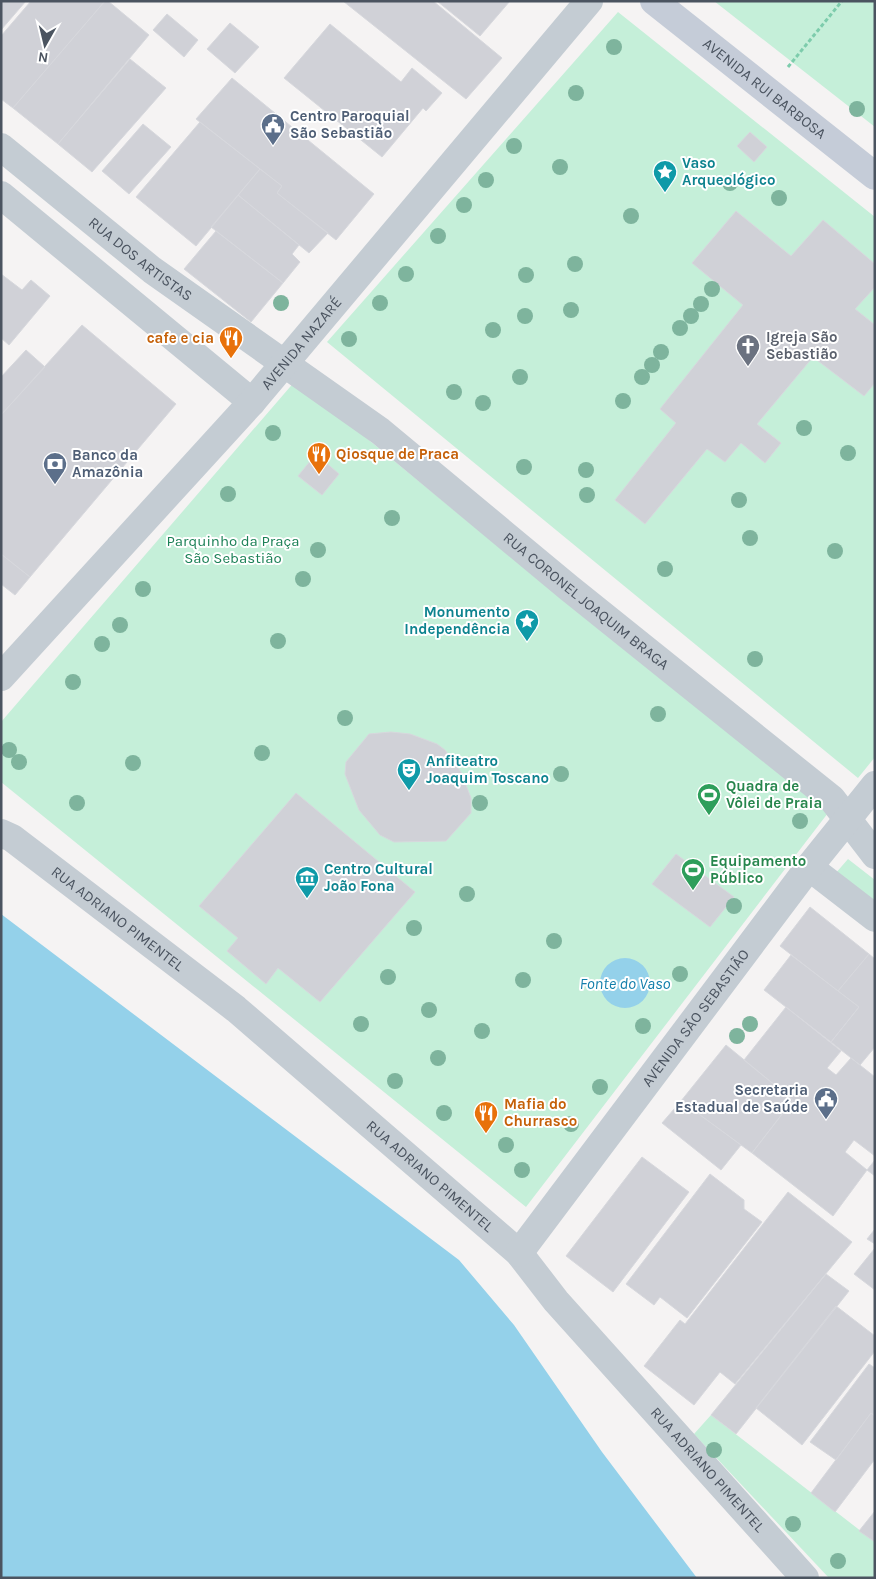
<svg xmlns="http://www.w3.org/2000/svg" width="876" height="1579" viewBox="0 0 876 1579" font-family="Karla,sans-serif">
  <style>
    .green { fill: #c5efd9 }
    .water { fill: #94d1ea }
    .building { fill: #d0d1d7; stroke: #d7d8dd }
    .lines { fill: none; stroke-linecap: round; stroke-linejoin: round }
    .path { stroke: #7dccac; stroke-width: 3; stroke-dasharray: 4 2.5; stroke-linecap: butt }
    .minor { stroke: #c4ccd3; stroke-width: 28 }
    .tertiary { stroke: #c4ccd3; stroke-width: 28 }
    .secondary { stroke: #c5ccd8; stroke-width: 28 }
    .tree { fill: #7eb49d }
    .labels { text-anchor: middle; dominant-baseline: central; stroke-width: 4; stroke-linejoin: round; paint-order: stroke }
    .street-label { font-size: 15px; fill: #4b5460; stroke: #fff }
    .service-label { font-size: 15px; font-weight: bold; fill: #4e5e75; stroke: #fff; text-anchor: start }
    .culture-label { font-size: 15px; font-weight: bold; fill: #0d838f; stroke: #fff; text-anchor: start }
    .worship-label { font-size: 15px; font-weight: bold; fill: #5b616d; stroke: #fff; text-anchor: start }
    .food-label { font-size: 15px; font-weight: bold; fill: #c56008; stroke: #fff; text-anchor: start }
    .park-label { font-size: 15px; fill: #1c8157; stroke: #fff }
    .leisure-label { font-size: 15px; font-weight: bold; fill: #27864d; stroke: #fff; text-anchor: start }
    .water-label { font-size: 16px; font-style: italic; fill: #127eab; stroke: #fff }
  </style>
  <rect width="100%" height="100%" fill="#f5f3f3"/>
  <!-- green -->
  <path class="green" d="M714,1h161v126z
    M618,12l257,205v540l-17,21 -531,-436z
    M296,380l267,220 265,213 -302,394 -525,-425v-60z
    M848,859l27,21v24l-40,-30z
    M711,1415l164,127v36h-46l-135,-144z"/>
  <!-- water -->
  <path class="water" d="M1,914l458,346 55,65 88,127 95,126h-696z
    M600 983a25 25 0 1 1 50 0a25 25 0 1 1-50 0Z"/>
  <!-- building -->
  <path class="building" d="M1,1h25l-25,29z
    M31,1h74l-92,107 -12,-9v-63z
    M105,1h3l41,34 -91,109 -45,-36z
    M343,1h90l69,57 -36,41z
    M437,1h73l-30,35z
    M167,14l31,26 -14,17 -31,-27z
    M230,23l29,24 -24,26 -28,-24z
    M330,24l71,58 11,-14 30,25 -16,18 -3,-3 -41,49 -98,-79z
    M130,59l36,29 -74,84 -34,-28z
    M232,78l142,116 -38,46 -59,-47 5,-7 -86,-67z
    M200,122l60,47 -64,77 -60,-49z
    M143,124l28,23 -42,47 -27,-23z
    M750,132l17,15 -13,15 -17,-16z
    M260,169l22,17 -5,7 51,40 -19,20 -71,-58z
    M238,195l61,50 -7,9 8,8 -17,21 -72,-56z
    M736,211l55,45 32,-36 52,44v23l-20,22 20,16v58l-11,13 -51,-39 -56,67 24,19 -16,20 -24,-20 -16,19 -18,-13 -62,75 -30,-24 61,-77 -16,-14 83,-104 -51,-42z
    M216,231l67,52 -32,39 -67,-53z
    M1,274l21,16 9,-10 19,16 -41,49 -8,-7z
    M82,325l94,79 -146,173 -29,-23v-139z
    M26,350l19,17 -44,48v-38z
    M316,454l23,20 -17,21 -24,-19z
    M1,554l29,23 -15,18 -14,-11z
    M391,732l19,2 27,10 8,6 16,22 10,26v15l-25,28 -52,1 -14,-7 -21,-25 -14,-36 1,-12 23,-28z
    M296,793l119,99 -95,110 -42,-34 -12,16 -39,-33 11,-13 -39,-32z
    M676,854l58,43 -24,30 -58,-43z
    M810,907l59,47 -31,37 -58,-45z
    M869,954l6,5v88l-15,18 -29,-23 28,-35 -21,-16z
    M791,955l68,52 -28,35 -67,-52z
    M786,1007l55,44 -14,17 9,7 15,-17 24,19v79l-21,-16 -9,12 22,18 -34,46 -81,-63 41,-53 -49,-40z
    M726,1045l67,55 -41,53 -71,-52z
    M681,1101l60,44 -20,25 -59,-47z
    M642,1157l47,35 -76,100 -47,-36z
    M875,1160v16l-8,-6z
    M710,1174l34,26v9l18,13 -75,96 -27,-21 -6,8 -28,-21z
    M788,1192l64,50 -117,142 -15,-12 -26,33 -50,-39 36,-46 5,4z
    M875,1229v15l-8,-5z
    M875,1248v42l-21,-16z
    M826,1274l23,17 -113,143 -25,-19z
    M836,1306l39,30v15l-73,94 -46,-37z
    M869,1364l6,4v48l-4,-3 -35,47 -26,-18z
    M871,1413l4,3v43l-40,53 -24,-19z
    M875,1511v31l-16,-11z"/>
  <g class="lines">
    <!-- path -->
    <path class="path" d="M788,67l54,-66"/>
    <!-- minor -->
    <g class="minor">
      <path id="s1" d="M1,147l151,123 228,161 189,157 263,211 43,56"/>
      <path d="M1,195l251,207"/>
      <path d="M809,867l66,51"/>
    </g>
    <!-- tertiary -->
    <g class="tertiary">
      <path id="s2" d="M1,677l251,-275 337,-401"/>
      <path id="s3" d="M1,833l11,5 224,171 283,244 37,48 249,277"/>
      <path id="s4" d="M519,1253l290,-386 66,-82"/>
    </g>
    <!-- secondary -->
    <path class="secondary" id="s5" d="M654,1l221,175"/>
  </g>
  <!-- trees -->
  <g class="tree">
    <circle cx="614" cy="47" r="8"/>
    <circle cx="576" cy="93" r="8"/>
    <circle cx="857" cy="109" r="8"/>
    <circle cx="514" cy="146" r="8"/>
    <circle cx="560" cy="167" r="8"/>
    <circle cx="486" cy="180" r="8"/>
    <circle cx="730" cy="183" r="8"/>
    <circle cx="779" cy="198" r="8"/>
    <circle cx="464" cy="205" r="8"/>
    <circle cx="631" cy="216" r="8"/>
    <circle cx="438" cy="236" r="8"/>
    <circle cx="575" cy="264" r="8"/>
    <circle cx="406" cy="274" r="8"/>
    <circle cx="526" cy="275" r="8"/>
    <circle cx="712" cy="289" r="8"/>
    <circle cx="281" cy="303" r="8"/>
    <circle cx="380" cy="303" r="8"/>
    <circle cx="701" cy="304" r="8"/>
    <circle cx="571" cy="310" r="8"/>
    <circle cx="525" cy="316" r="8"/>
    <circle cx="691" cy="316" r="8"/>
    <circle cx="680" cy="328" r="8"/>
    <circle cx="493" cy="330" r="8"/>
    <circle cx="349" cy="339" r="8"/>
    <circle cx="661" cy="352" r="8"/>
    <circle cx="652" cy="365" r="8"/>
    <circle cx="520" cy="377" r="8"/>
    <circle cx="642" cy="377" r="8"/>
    <circle cx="454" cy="392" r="8"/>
    <circle cx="623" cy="401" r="8"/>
    <circle cx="483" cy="403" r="8"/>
    <circle cx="804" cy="428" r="8"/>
    <circle cx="273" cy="433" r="8"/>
    <circle cx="848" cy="453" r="8"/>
    <circle cx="524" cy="467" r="8"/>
    <circle cx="586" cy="470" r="8"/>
    <circle cx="228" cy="494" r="8"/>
    <circle cx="587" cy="495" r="8"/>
    <circle cx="739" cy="500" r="8"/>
    <circle cx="392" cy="518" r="8"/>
    <circle cx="750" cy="538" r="8"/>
    <circle cx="318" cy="550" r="8"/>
    <circle cx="835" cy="551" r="8"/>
    <circle cx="665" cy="569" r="8"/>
    <circle cx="303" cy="579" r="8"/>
    <circle cx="143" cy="589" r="8"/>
    <circle cx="120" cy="625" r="8"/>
    <circle cx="278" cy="641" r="8"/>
    <circle cx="102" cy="644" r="8"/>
    <circle cx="755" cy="659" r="8"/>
    <circle cx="73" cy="682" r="8"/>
    <circle cx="658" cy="714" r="8"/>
    <circle cx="345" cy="718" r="8"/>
    <circle cx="9" cy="750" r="8"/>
    <circle cx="262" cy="753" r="8"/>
    <circle cx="19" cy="762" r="8"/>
    <circle cx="133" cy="763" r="8"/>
    <circle cx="561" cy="774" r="8"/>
    <circle cx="77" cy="803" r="8"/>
    <circle cx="480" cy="803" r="8"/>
    <circle cx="800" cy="821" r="8"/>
    <circle cx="467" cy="894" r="8"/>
    <circle cx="734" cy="906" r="8"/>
    <circle cx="414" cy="928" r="8"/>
    <circle cx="554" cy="941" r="8"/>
    <circle cx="680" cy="974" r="8"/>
    <circle cx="388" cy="977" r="8"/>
    <circle cx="523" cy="980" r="8"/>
    <circle cx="429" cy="1010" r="8"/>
    <circle cx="361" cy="1024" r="8"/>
    <circle cx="750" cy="1024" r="8"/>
    <circle cx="643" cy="1026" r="8"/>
    <circle cx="482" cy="1031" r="8"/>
    <circle cx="737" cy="1036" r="8"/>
    <circle cx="438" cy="1058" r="8"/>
    <circle cx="395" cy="1081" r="8"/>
    <circle cx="600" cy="1087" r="8"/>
    <circle cx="444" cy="1113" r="8"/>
    <circle cx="571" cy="1124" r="8"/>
    <circle cx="506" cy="1145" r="8"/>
    <circle cx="522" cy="1170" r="8"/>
    <circle cx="714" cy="1450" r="8"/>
    <circle cx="793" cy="1524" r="8"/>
    <circle cx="838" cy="1561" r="8"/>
  </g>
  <!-- icons -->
  <defs>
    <g id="civic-pin" transform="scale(1.25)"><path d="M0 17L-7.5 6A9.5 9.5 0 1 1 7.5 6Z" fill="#5c6f8a" stroke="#fff"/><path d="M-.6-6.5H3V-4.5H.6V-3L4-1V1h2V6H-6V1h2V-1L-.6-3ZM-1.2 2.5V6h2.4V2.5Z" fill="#fff"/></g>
    <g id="sight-pin" transform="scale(1.25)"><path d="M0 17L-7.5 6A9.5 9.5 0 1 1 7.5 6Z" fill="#0f9aa8" stroke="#fff"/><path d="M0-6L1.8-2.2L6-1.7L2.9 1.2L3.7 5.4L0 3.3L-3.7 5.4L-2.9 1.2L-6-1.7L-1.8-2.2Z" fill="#fff"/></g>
    <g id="restaurant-pin" transform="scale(1.25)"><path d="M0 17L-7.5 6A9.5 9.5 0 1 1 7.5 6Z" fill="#e8710a" stroke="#fff"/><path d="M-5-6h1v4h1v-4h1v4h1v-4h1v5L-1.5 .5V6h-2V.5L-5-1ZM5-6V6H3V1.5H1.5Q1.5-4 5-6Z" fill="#fff"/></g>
    <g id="church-pin" transform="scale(1.25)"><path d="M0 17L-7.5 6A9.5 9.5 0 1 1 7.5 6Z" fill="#6b7280" stroke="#fff"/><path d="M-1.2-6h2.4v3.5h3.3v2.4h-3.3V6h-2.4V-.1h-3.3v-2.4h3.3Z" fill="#fff"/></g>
    <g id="bank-pin" transform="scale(1.25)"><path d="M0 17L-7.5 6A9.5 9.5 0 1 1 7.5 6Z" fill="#5c6f8a" stroke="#fff"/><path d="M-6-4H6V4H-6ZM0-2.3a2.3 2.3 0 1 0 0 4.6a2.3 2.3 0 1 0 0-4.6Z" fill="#fff"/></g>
    <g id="theatre-pin" transform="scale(1.25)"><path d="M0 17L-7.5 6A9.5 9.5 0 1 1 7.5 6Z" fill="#0f9aa8" stroke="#fff"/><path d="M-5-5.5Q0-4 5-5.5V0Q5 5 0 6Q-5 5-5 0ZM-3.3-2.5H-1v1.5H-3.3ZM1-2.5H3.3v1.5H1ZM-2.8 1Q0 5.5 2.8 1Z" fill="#fff"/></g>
    <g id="stadium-pin" transform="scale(1.25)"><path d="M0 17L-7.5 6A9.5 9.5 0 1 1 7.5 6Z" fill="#2e9e5b" stroke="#fff"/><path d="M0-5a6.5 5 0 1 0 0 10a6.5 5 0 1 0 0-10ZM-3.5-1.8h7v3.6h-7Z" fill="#fff"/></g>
    <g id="museum-pin" transform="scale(1.25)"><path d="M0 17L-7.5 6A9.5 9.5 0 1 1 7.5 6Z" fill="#0f9aa8" stroke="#fff"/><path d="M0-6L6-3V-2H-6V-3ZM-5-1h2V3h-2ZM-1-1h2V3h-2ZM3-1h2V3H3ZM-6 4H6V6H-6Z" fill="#fff"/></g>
  </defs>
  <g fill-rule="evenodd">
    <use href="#civic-pin" x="273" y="125"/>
    <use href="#sight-pin" x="665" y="172"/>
    <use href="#restaurant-pin" x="231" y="338"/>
    <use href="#church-pin" x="748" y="346"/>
    <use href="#restaurant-pin" x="319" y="454"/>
    <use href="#bank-pin" x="55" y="464"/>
    <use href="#sight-pin" x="527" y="621"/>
    <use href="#theatre-pin" x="409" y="770"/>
    <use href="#stadium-pin" x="709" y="795"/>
    <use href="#stadium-pin" x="693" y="870"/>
    <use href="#museum-pin" x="307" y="878"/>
    <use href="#civic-pin" x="826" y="1099"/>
    <use href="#restaurant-pin" x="486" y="1113"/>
  </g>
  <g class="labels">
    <!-- street labels -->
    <g class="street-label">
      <text stroke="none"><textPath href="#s5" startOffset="141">AVENIDA RUI BARBOSA</textPath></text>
      <text stroke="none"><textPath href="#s1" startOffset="179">RUA DOS ARTISTAS</textPath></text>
      <text stroke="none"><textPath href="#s2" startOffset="449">AVENIDA NAZARÉ</textPath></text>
      <text stroke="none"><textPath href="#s1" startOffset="741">RUA CORONEL JOAQUIM BRAGA</textPath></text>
      <text stroke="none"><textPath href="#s3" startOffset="145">RUA ADRIANO PIMENTEL</textPath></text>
      <text stroke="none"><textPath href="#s4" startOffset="294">AVENIDA SÃO SEBASTIÃO</textPath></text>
      <text stroke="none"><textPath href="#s3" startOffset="550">RUA ADRIANO PIMENTEL</textPath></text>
      <text stroke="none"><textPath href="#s3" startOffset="955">RUA ADRIANO PIMENTEL</textPath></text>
    </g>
    <!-- service labels -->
    <g class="service-label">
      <text x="290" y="116">Centro Paroquial<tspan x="290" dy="17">São Sebastião</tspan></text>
      <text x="72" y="455">Banco da<tspan x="72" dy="17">Amazônia</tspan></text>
      <text x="808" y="1090" text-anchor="end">Secretaria<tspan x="808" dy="17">Estadual de Saúde</tspan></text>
    </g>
    <!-- culture labels -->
    <g class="culture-label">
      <text x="682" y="163">Vaso<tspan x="682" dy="17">Arqueológico</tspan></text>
      <text x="510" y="612" text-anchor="end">Monumento<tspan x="510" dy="17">Independência</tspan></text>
      <text x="426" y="761">Anfiteatro<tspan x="426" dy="17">Joaquim Toscano</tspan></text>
      <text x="324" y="869">Centro Cultural<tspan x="324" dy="17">João Fona</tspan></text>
    </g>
    <!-- worship labels -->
    <g class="worship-label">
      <text x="766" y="337">Igreja São<tspan x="766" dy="17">Sebastião</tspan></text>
    </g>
    <!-- food labels -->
    <g class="food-label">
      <text x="214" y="338" text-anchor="end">cafe e cia</text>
      <text x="336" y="454">Qiosque de Praca</text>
      <text x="504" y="1104">Mafia do<tspan x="504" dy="17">Churrasco</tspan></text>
    </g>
    <!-- park labels -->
    <g class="park-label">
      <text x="233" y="541">Parquinho da Praça<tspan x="233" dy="17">São Sebastião</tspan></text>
    </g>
    <!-- leisure labels -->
    <g class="leisure-label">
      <text x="726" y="786">Quadra de<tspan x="726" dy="17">Vôlei de Praia</tspan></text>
      <text x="710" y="861">Equipamento<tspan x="710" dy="17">Público</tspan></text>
    </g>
    <!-- water labels -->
    <g class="water-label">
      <text x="625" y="983">Fonte do Vaso</text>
    </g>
  </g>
  <!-- border -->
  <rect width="876" height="1579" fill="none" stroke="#4b5460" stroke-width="5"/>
  <!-- north arrow -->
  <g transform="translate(45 45) rotate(188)" stroke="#ffffff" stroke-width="4" paint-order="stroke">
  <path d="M0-4L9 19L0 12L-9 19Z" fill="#4b5460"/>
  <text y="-8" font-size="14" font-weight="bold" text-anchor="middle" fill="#4b5460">N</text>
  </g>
</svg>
